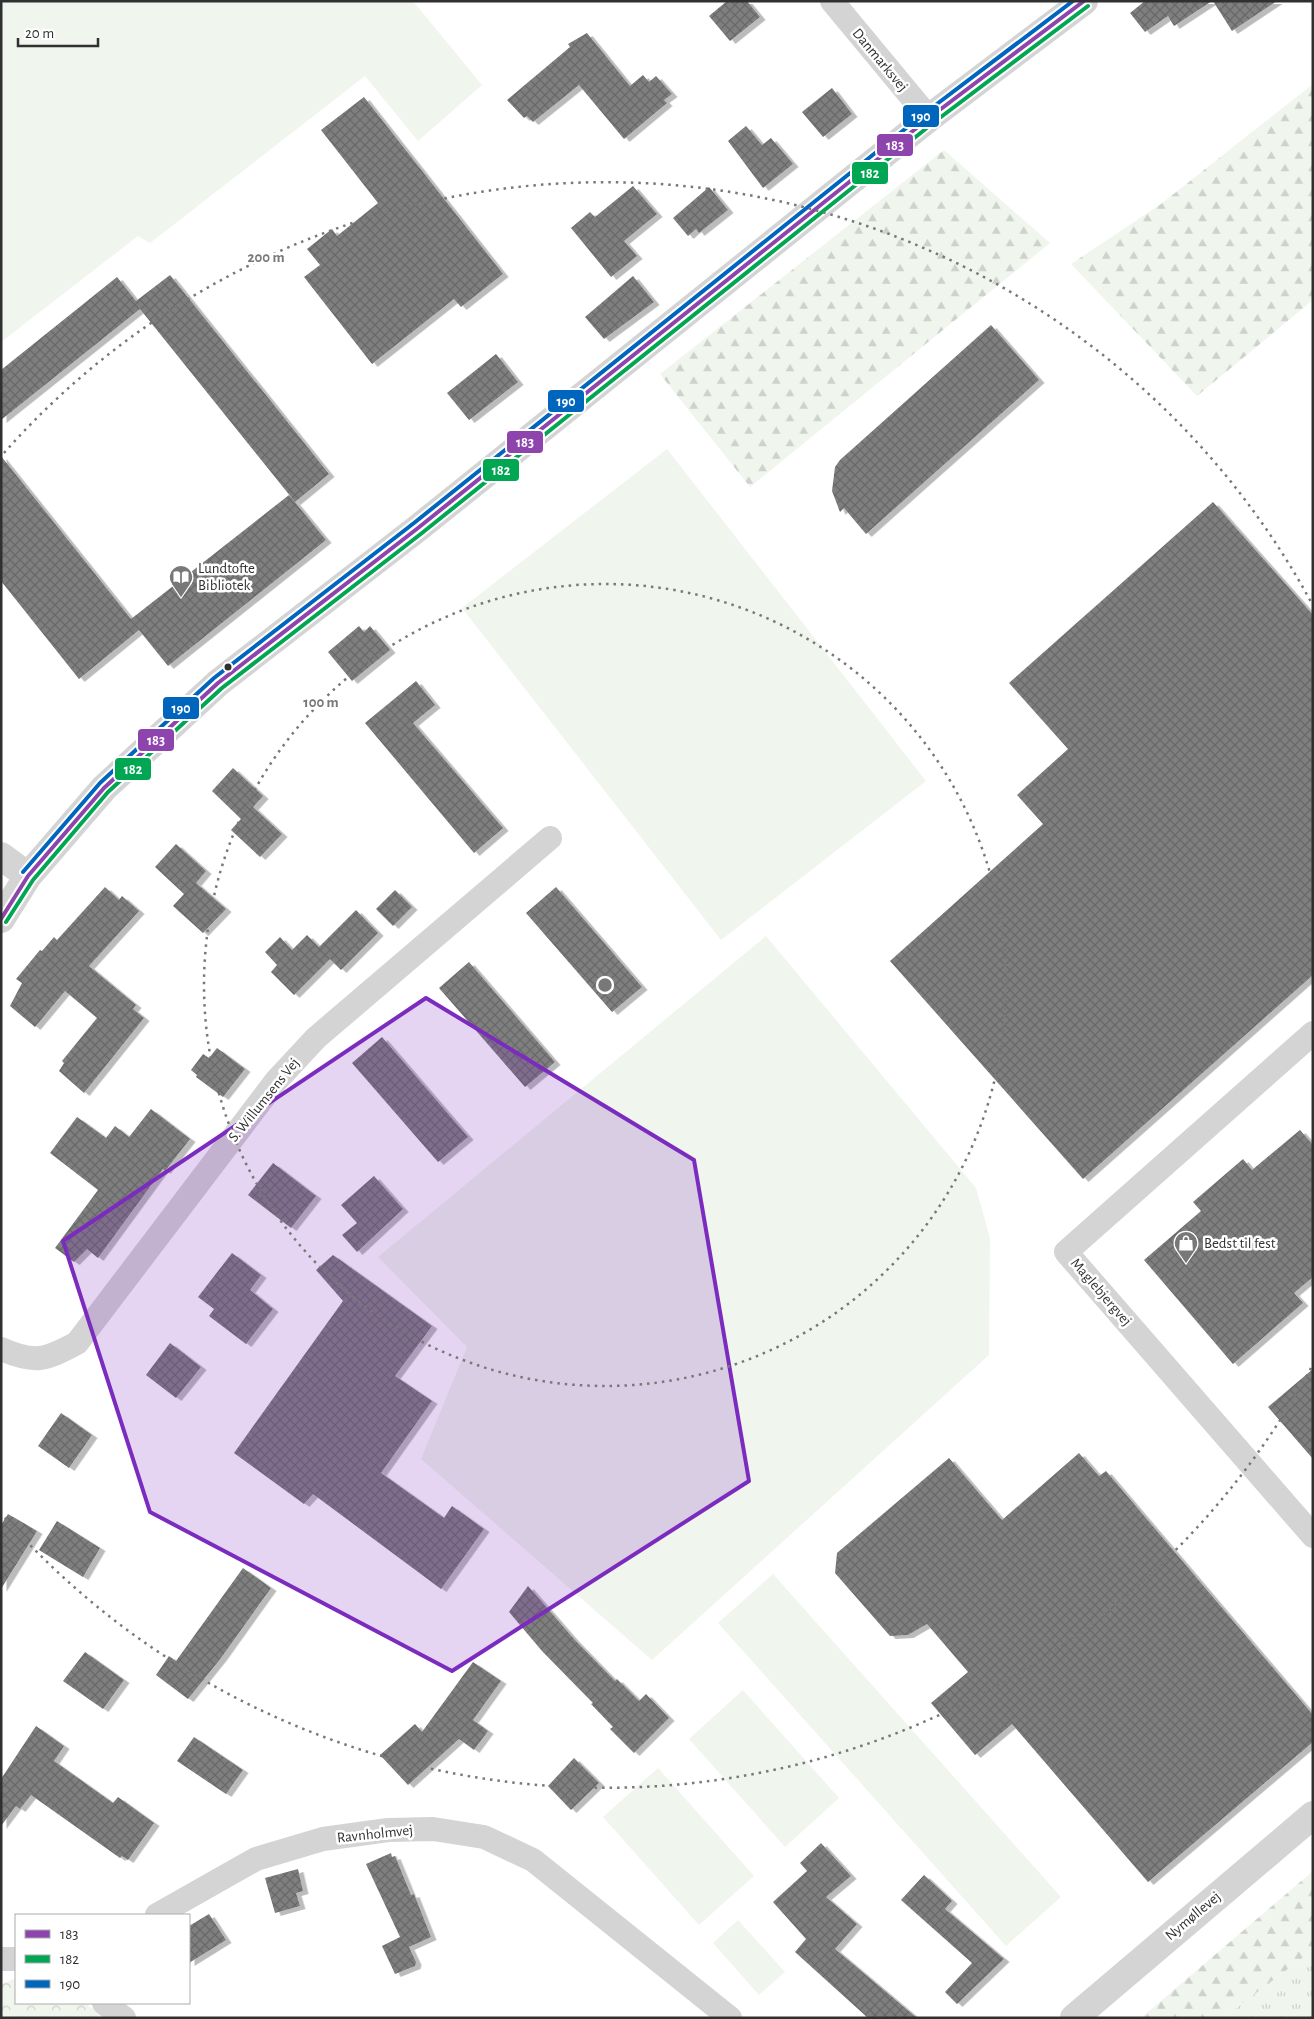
<svg xmlns="http://www.w3.org/2000/svg" width="1314" height="2019" viewBox="0 0 1314 2019" font-family="'Alegreya Sans',sans-serif">
  <style>
    .grass { fill: url(#grass-tufts) }
    .forest { fill: url(#forest-firs) }
    .park { fill: url(#park-crowns) }
    .garden { fill: #f0f5ed }
    .building { fill: url(#building-cross-hatch); filter: url(#shadow) }
    .lines { fill: none; stroke-linecap: round; stroke-linejoin: round }
    .minor { stroke: #d4d4d4; stroke-width: 24 }
    .tertiary { stroke: #d4d4d4; stroke-width: 28 }
    .bus-1-casing { stroke: #fff; stroke-width: 8 }
    .bus-2-casing { stroke: #fff; stroke-width: 8 }
    .bus-3-casing { stroke: #fff; stroke-width: 8 }
    .bus-1 { stroke: #8e44ad; stroke-width: 4 }
    .bus-2 { stroke: #00a651; stroke-width: 4 }
    .bus-3 { stroke: #0065bd; stroke-width: 4 }
    .marked { fill: #7b2cbf; fill-opacity: 0.2; stroke: #7b2cbf; stroke-width: 4; stroke-linejoin: round }
    .ring { fill: none; stroke: #787878; stroke-width: 2.5; stroke-dasharray: 2.5 5 }
    .bus-dot { fill: #303030; stroke: #fff; stroke-width: 2 }
    .labels { text-anchor: middle; dominant-baseline: central; stroke-width: 5; stroke-linejoin: round; paint-order: stroke }
    .street-label { font-size: 15px; fill: #303030; stroke: #fff }
    .poi-label { font-size: 15px; fill: #303030; stroke: #fff; text-anchor: start }
    .centre { fill: #787878; stroke: #fff; stroke-width: 2.5 }
    .ring-label { font-size: 15px; text-anchor: middle; font-weight: bold; fill: #787878; stroke: #fff; stroke-width: 5; stroke-linejoin: round; paint-order: stroke }
    .line-badge { stroke: #fff; stroke-width: 2 }
    .badge-label { font-size: 14px; text-anchor: middle; font-weight: bold; fill: #fff }
  </style>
  <defs>
    <pattern id="grass-tufts" width="24" height="20" patternUnits="userSpaceOnUse" patternTransform="scale(1.25)"><rect width="24" height="20" fill="#f0f5ed"/><path d="M3 7l-1-3M5 7V3M7 7l1-3M15 17l-1-3M17 17v-4M19 17l1-3" fill="none" stroke="#ced2cc"/></pattern>
    <pattern id="forest-firs" width="22" height="20" patternUnits="userSpaceOnUse" patternTransform="scale(1.25)"><rect width="22" height="20" fill="#f0f5ed"/><path d="M5 1l3.5 6h-7zM16 11l3.5 6h-7z" fill="#ced2cc"/></pattern>
    <pattern id="park-crowns" width="20" height="18" patternUnits="userSpaceOnUse" patternTransform="scale(1.25)"><rect width="20" height="18" fill="#f0f5ed"/><path d="M2 6a3 3 0 1 1 6 0M12 15a3 3 0 1 1 6 0" fill="none" stroke="#ced2cc"/></pattern>
    <pattern id="building-cross-hatch" width="8" height="8" patternUnits="userSpaceOnUse" patternTransform="scale(1.25)"><rect width="8" height="8" fill="#7f7f7f"/><path d="M0 0l8 8M0 8l8-8" fill="none" stroke="#686868"/></pattern>
    <filter id="shadow"><feDropShadow dx="5.5" dy="3" stdDeviation="0" flood-color="#0004"/></filter>
  </defs>
  <rect width="100%" height="100%" fill="#fff"/>
  <!-- grass -->
  <path class="grass" d="M1313,1950v68h-90z"/>
  <!-- forest -->
  <path class="forest" d="M1313,84v216l-116,96 -126,-132 90,-60z
    M944,150l106,93 -300,244 -90,-113z
    M1313,1871v79l-90,68h-82z"/>
  <!-- park -->
  <path class="park" d="M16,1978v25h69l21,15h-105v-34z"/>
  <!-- garden -->
  <path class="garden" d="M1,1h412l69,84 -64,56 -53,-65 -215,167 -12,-7 -137,106z
    M667,449l259,332 -205,159 -259,-332z
    M766,936l210,252 14,50 -1,117 -337,305 -231,-201 46,-112 -89,-90z
    M773,1574l288,323 -55,49 -288,-323z
    M743,1690l96,108 -54,49 -96,-108z
    M658,1768l96,108 -55,49 -96,-108z
    M738,1920l47,52 -26,23 -46,-52z"/>
  <!-- building -->
  <path class="building" d="M727,1h20l13,16 -30,24 -21,-25z
    M1145,1h67l-38,25 -6,-10 -23,16 -15,-19z
    M1213,1h64l-45,30z
    M587,33l43,53 13,-11 6,7 7,-6 16,18 -8,6 3,3 -43,36 -45,-54 -46,37 -6,-6 -3,2 -17,-18 63,-53 -2,-3z
    M832,88l20,26 -29,23 -21,-25z
    M364,97l139,177 -42,33 -7,-8 -82,65 -68,-87 16,-12 -13,-16 25,-20 5,7 41,-33 -57,-73z
    M746,126l16,19 9,-7 22,26 -30,24 -35,-47z
    M633,186l24,28 -33,27 13,15 -26,21 -40,-49 19,-16 5,5z
    M709,187l19,23 -29,23 -3,-4 -8,7 -15,-18z
    M170,275l159,199 -34,28 -155,-193 -139,111v-50l116,-93 19,24z
    M633,276l21,26 -50,37 -19,-22z
    M991,325l48,55 -173,154 -22,-26 -4,4 -8,-21 3,-24 5,-7z
    M496,354l22,28 -49,38 -22,-27z
    M1,456l130,163 158,-124 37,45 -158,126 -29,-36 -60,49 -78,-98z
    M1213,502l100,113v360l-230,204 -193,-218 153,-137 -26,-29 51,-46 -59,-66z
    M359,626l5,6 6,-6 20,24 -38,31 -24,-29z
    M416,681l19,24 -22,18 90,105 -29,25 -109,-130z
    M233,768l30,28 -10,11 29,27 -22,23 -29,-27 10,-11 -29,-28z
    M176,844l30,27 -10,12 30,26 -23,24 -30,-27 11,-12 -29,-27z
    M105,887l14,13 3,-4 17,15 -50,55 47,39 -3,4 11,9 -60,75 -25,-22 5,-8 -2,-2 35,-43 -32,-27 -30,36 -25,-21 12,-23 -6,-4 24,-29 2,1 12,-14 3,3z
    M556,887l86,100 -30,25 -86,-99z
    M395,890l17,17 -19,19 -17,-17z
    M356,910l22,23 -37,37 -11,-11 -36,36 -23,-23 6,-7 -12,-13 15,-15 12,13 15,-15 12,12z
    M469,962l86,100 -30,25 -86,-99z
    M382,1037l86,100 -30,25 -86,-99z
    M217,1048l28,21 -22,28 -27,-20 1,-2 -6,-5 12,-16 6,4z
    M151,1109l39,30 -25,32 -2,-2 -65,89 -11,-9 -13,13 -19,-14 43,-58 -48,-37 27,-36 29,21 9,-12 14,11z
    M1300,1130l13,15v132l-19,16 9,10 -70,61 -89,-104 57,-49 -8,-9 50,-43 9,11z
    M273,1163l43,33 -25,32 -43,-33z
    M374,1176l29,33 -46,43 -15,-17 15,-12 -16,-18z
    M232,1253l29,22 -11,15 23,19 -27,35 -37,-28 5,-7 -16,-12z
    M333,1255l99,71 -37,50 37,25 -51,72 63,45 8,-12 32,23 -43,60 -128,-95 -9,10 -70,-51 109,-152 -27,-31z
    M170,1343l31,24 -25,31 -30,-23z
    M1313,1369v90l-45,-52z
    M61,1413l31,22 -23,33 -31,-22z
    M1079,1453l20,23 7,-5 207,244v27l-165,140 -136,-158 -37,31 -44,-52 37,-31 -41,-48 -19,11 -18,1 -55,-63 2,-20 112,-95 53,62z
    M8,1514l29,17 -36,58v-64z
    M57,1521l43,27 -17,29 -44,-27z
    M243,1568l28,20 -50,70 -33,41 -32,-24 13,-19 7,5z
    M528,1586l46,53 41,42 2,-2 22,22 7,-7 23,24 -35,35 -24,-24 3,-2 -22,-23 2,-1 -51,-52 -33,-39z
    M85,1652l39,28 -21,29 -40,-28z
    M473,1662l28,19 -28,39 15,11 -14,19 -15,-11 -51,46 -28,-30 35,-31 7,8z
    M36,1726l28,20 -10,15 59,42 5,-6 36,26 -26,37 -6,-4 -2,2 -89,-63 -11,14 -4,-3 -15,20v-47z
    M194,1737l49,33 -17,24 -49,-33z
    M574,1758l25,25 -28,27 -23,-24z
    M821,1843l30,33 -25,21 31,27 -22,25 82,69h-49l-73,-66 11,-13 -33,-37 34,-31 -7,-8z
    M391,1853l1,4 3,-1 16,39 3,-1 17,43 -22,10 7,15 -1,4 -20,8 -13,-28 18,-9 -34,-73z
    M298,1869l5,22 -7,2 4,13 -25,7 -10,-35z
    M924,1875l28,26 -7,8 59,50 -47,45 -12,-12 27,-29 -71,-63z
    M209,1914l17,26 -37,23v-37z"/>
  <g class="lines">
    <!-- minor -->
    <path class="minor" d="M832,1l97,117
      M1313,1033l-247,219 247,284
      M1,1349c34,15 44,11 76,-6l199,-262 40,-43 234,-200
      M157,1915l99,-56 67,-20 65,-9 45,-1 51,8 49,23 197,158
      M1,1959h15
      M104,2003l20,15"/>
    <!-- tertiary -->
    <path class="tertiary" d="M1,856l27,20
      M1,919l27,-43 76,-88 114,-105 200,-155 511,-410 155,-117
      M1074,2018l239,-203"/>
    <!-- bus-1 casing -->
    <g class="bus-1-casing">
      <path id="bus-1" d="M1,919l27,-43 76,-88 114,-105 200,-155 511,-410 155,-117"/>
    </g>
    <!-- bus-2 casing -->
    <g class="bus-2-casing">
      <path id="bus-2" d="M6,922l27,-42 75,-88 114,-104 200,-155 511,-410 155,-117"/>
    </g>
    <!-- bus-3 casing -->
    <g class="bus-3-casing">
      <path id="bus-3" d="M23,872l77,-89 114,-105 200,-155 511,-410 148,-112"/>
    </g>
    <!-- bus-1 -->
    <use href="#bus-1" class="bus-1"/>
    <!-- bus-2 -->
    <use href="#bus-2" class="bus-2"/>
    <!-- bus-3 -->
    <use href="#bus-3" class="bus-3"/>
  </g>
  <!-- marked area -->
  <path class="marked" d="M426,998l268,162 55,321 -297,190 -302,-159 -87,-271z"/>
  <!-- distance rings -->
  <g class="ring">
    <circle cx="605" cy="985" r="401"/>
    <path d="M1311 1368A803 803 0 0 1 4 1517M4 453A803 803 0 0 1 1311 602"/>
  </g>
  <!-- icons -->
  <defs>
    <g id="library-pin" transform="scale(1.25)"><path d="M0 17L-7.5 6A9.5 9.5 0 1 1 7.5 6Z" fill="#787878" stroke="#fff"/><path d="M-6-4Q-3-5.5-.7-3.5V5Q-3 3-6 4ZM6-4Q3-5.5 .7-3.5V5Q3 3 6 4Z" fill="#fff"/></g>
    <g id="shop-pin" transform="scale(1.25)"><path d="M0 17L-7.5 6A9.5 9.5 0 1 1 7.5 6Z" fill="#787878" stroke="#fff"/><path d="M-5-2.5h2.3a2.7 3.5 0 0 1 5.4 0H5L5.5 6h-11ZM-1.5-2.5h3a1.5 2.3 0 0 0-3 0Z" fill="#fff"/></g>
  </defs>
  <g fill-rule="evenodd">
    <use href="#library-pin" x="181" y="577"/>
    <use href="#shop-pin" x="1186" y="1243"/>
  </g>
  <!-- markers -->
  <circle class="bus-dot" cx="228" cy="667" r="4.5"/>
  <g class="labels">
    <!-- street labels -->
    <g class="street-label">
      <text transform="translate(880 60) rotate(50)">Danmarksvej</text>
      <text transform="translate(264 1100) rotate(-51)">S. Willumsens Vej</text>
      <text transform="translate(1101 1292) rotate(49)">Maglebjergvej</text>
      <text transform="translate(375 1834) rotate(-6)">Ravnholmvej</text>
      <text transform="translate(1193 1916) rotate(-40)">Nymøllevej</text>
    </g>
    <!-- poi labels -->
    <g class="poi-label">
      <text x="198" y="568">Lundtofte<tspan x="198" dy="17">Bibliotek</tspan></text>
      <text x="1204" y="1243">Bedst til fest</text>
    </g>
  </g>
  <circle cx="605" cy="985" r="8" class="centre"/>
  <g class="ring-label">
    <text x="266" y="262">200 m</text>
    <text x="321" y="707">100 m</text>
  </g>
  <g class="line-badge">
    <rect x="902" y="104" width="38" height="24" rx="5" fill="#0065bd"/>
    <rect x="876" y="133" width="38" height="24" rx="5" fill="#8e44ad"/>
    <rect x="851" y="161" width="38" height="24" rx="5" fill="#00a651"/>
    <rect x="547" y="389" width="38" height="24" rx="5" fill="#0065bd"/>
    <rect x="506" y="430" width="38" height="24" rx="5" fill="#8e44ad"/>
    <rect x="482" y="458" width="38" height="24" rx="5" fill="#00a651"/>
    <rect x="162" y="696" width="38" height="24" rx="5" fill="#0065bd"/>
    <rect x="137" y="728" width="38" height="24" rx="5" fill="#8e44ad"/>
    <rect x="114" y="757" width="38" height="24" rx="5" fill="#00a651"/>
  </g>
  <g class="badge-label">
    <text x="921" y="121">190</text>
    <text x="895" y="150">183</text>
    <text x="870" y="178">182</text>
    <text x="566" y="406">190</text>
    <text x="525" y="447">183</text>
    <text x="501" y="475">182</text>
    <text x="181" y="713">190</text>
    <text x="156" y="745">183</text>
    <text x="133" y="774">182</text>
  </g>
  <!-- border -->
  <rect width="1314" height="2019" fill="none" stroke="#303030" stroke-width="5"/>
  <!-- legend -->
  <rect x="15" y="1914" width="175" height="90" fill="#ffffff" stroke="#acacac"/>
  <rect x="25" y="1930" width="25" height="8" fill="#8e44ad" stroke="#acacac"/>
  <text x="60" y="1939" font-size="15" fill="#303030">183</text>
  <rect x="25" y="1955" width="25" height="8" fill="#00a651" stroke="#acacac"/>
  <text x="60" y="1964" font-size="15" fill="#303030">182</text>
  <rect x="25" y="1980" width="25" height="8" fill="#0065bd" stroke="#acacac"/>
  <text x="60" y="1989" font-size="15" fill="#303030">190</text>
  <!-- scale -->
  <path d="M18 38v8h80v-8" fill="none" stroke="#303030" stroke-width="2.5"/>
  <text x="25" y="38" font-size="15" fill="#303030" stroke="#ffffff" stroke-width="4" paint-order="stroke">20 m</text>
</svg>
